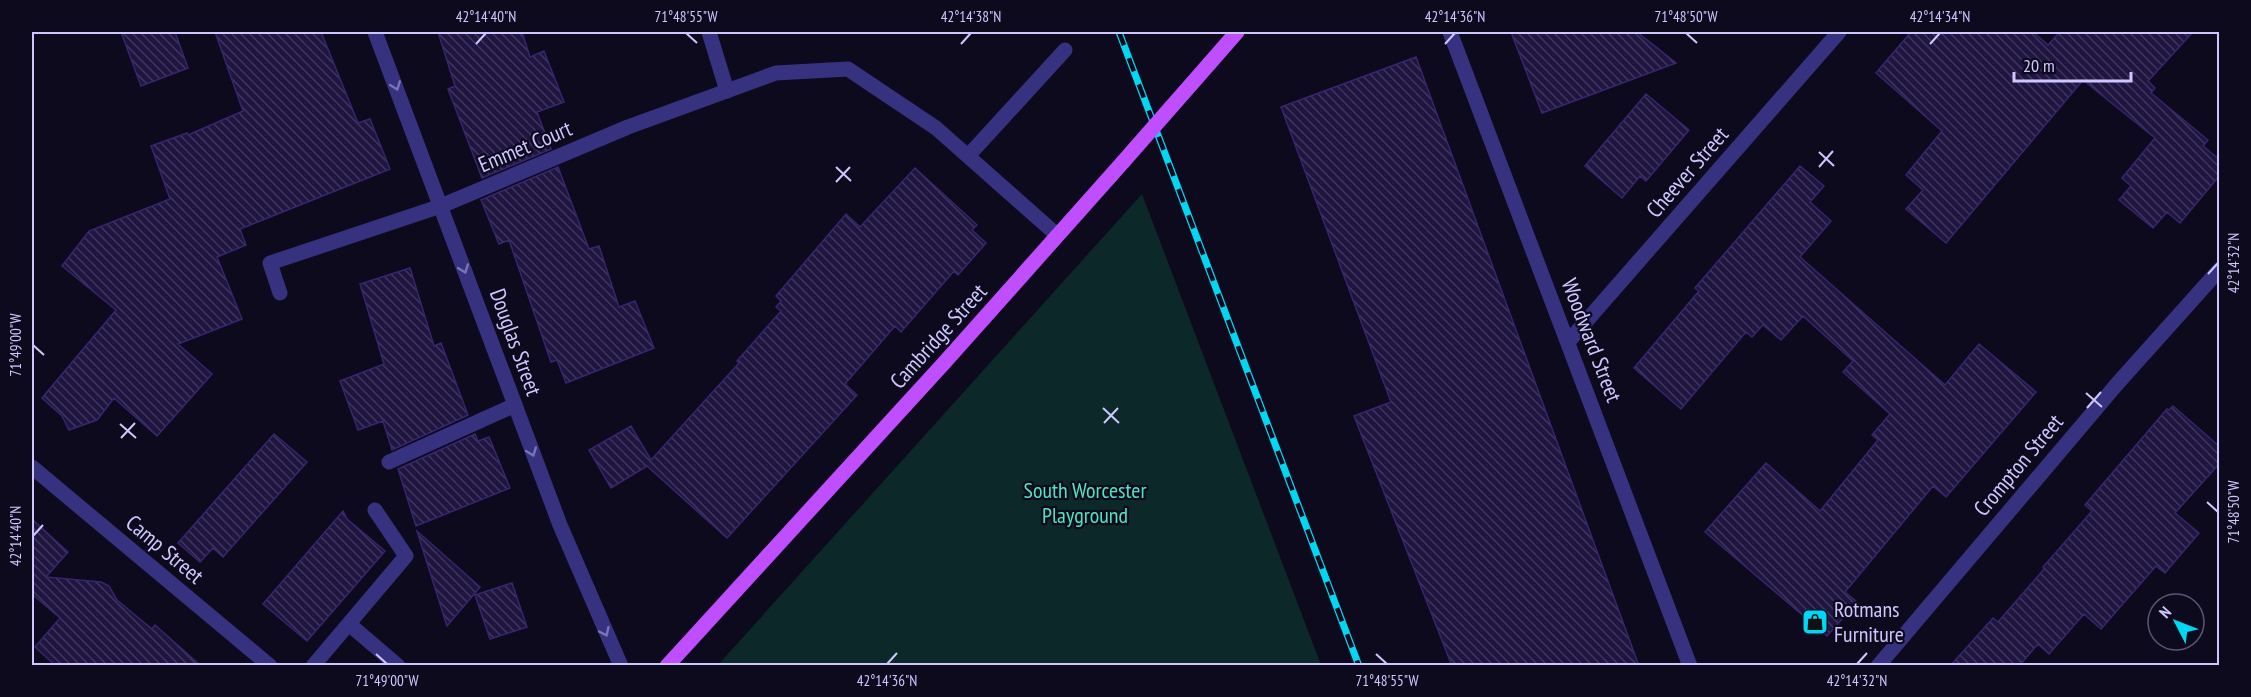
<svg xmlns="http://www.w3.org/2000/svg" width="2251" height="697" viewBox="0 0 2251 697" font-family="'PT Sans Narrow',sans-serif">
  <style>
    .green { fill: #0d2828 }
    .building { fill: url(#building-back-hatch); stroke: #35266e; stroke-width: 1.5 }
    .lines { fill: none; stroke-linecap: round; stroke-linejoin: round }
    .service { stroke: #363280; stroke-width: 15 }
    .minor { stroke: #363280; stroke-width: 15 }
    .primary { stroke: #bf4eff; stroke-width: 15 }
    .rail-casing { stroke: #00d7f2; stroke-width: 7 }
    .rail { stroke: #0e0a1e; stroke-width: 4.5; stroke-dasharray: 14; stroke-linecap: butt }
    .primary-bridge { stroke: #bf4eff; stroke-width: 15 }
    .oneway { stroke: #7a75b9 }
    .ticks { fill: none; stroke: #cec7ff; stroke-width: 2 }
    .labels { text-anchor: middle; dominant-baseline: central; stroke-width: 4.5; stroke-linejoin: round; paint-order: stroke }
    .street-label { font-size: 22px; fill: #cec7ff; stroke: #0e0a1e }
    .park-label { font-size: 22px; fill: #4de6c1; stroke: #0e0a1e }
    .poi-label { font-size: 22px; fill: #cec7ff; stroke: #0e0a1e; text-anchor: start }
    .neatline { fill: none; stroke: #cec7ff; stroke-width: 2 }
    .ticks-label { font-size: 15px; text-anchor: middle; fill: #cec7ff }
  </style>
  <defs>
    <pattern id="building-back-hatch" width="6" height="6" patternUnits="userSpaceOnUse" patternTransform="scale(1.5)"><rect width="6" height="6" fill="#1f1540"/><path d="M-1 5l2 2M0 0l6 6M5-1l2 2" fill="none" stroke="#3e365d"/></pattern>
  </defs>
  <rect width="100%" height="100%" fill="#0e0a1e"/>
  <!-- green -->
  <path class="green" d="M1142,194l179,471h-603z"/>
  <!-- building -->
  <path class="building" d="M121,32h54l13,36 -47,18z
    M215,32h106l37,91 12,-4 20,50 -150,60 6,16 -29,12 25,62 -64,25 34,30 -55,62 -43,-38 -17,22 -28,10 -7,-14 -20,-18 74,-88 -54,-44 27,-35 81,-32 -19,-53 36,-13 1,2 55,-24z
    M438,32h84l8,25 14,-6 20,51 -27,10 14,37 -69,29 -34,-89 7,-3z
    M1511,32h126l39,31 -134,50z
    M1911,32h122l15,13 12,-13h133l-45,49 7,7 -4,5 57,47 -5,6 17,14v15l-40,48 -13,-11 -14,16 -34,-28 12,-14 -9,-8 33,-40 -72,-58 -137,163 -40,-34 17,-19 -17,-15 36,-44 -66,-58z
    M1416,57l223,609h-187l-98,-250 37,-14 -110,-295z
    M1646,94l43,36 -43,51 -6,-5 -18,22 -37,-32z
    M1800,166l24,20 -14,16 21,19 -31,36 145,128 34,-41 57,48 -90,105 -13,-11 -88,106 12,10 -30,34 -122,-104 61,-69 54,48 58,-71 -6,-5 18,-21 -47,-42 10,-11 -50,-45 -22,24 -18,-15 -11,12 -6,-5 -65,77 -47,-41 65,-77 -4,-3z
    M558,167l31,82 10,-3 20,61 16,-6 19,47 -88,35 -9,-23 -6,2 -42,-122 -10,4 -18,-44z
    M915,168l62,57 -5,5 14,13 -28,32 -4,-4 -53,61 -6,-6 -50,58 12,11 -130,143 -80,-72 -36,22 -22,-38 42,-24 20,34 88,-97 -2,-2 44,-50 -5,-4 5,-6 -5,-5 70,-82 14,13z
    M410,268l24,78 7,-3 27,72 -76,35 -9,-29 -25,9 -18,-49 44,-17 -24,-80z
    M2173,406l47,41v16l-45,50 24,20 -34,40 -9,-7 -55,63 -17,-15 -35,40 -11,-10 -19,22h-69l43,-48 5,4 46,-53 -1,-2 49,-56 -7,-6 82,-96 2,1z
    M274,434l33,28 -84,95 -10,-9 -13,14 -22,-19z
    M475,434l3,7 11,-4 21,51 -94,38 -18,-57z
    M343,511l4,8 38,32 -78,90 -44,-37z
    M32,519l36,33 -22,25 55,5 8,4 8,14 35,29 3,-4 46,41h-145l-21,-19 25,-29 -28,-24z
    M417,531l63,56 -33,39z
    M512,583l15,44 -37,12 -15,-44z"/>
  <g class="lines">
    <!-- service -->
    <path class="service" d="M709,32l18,59
      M968,156l97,-106
      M280,293l-10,-30 171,-57
      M389,462l126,-57
      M349,624l49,42
      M313,666l93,-110 -31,-46"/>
    <!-- minor -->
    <path class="minor" d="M375,32l185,493 61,141
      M1450,32l240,634
      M441,206l187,-79 148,-54 72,-4 88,59 121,107
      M1568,342l271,-310
      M32,467l238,199
      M1878,666l239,-282 103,-115"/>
    <!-- primary -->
    <path class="primary" d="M1209,64l28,-32
      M667,666l277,-303 179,-201"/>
    <!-- rail casing -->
    <g class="rail-casing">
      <path id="rail" d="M1119,32l240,634"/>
    </g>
    <!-- rail -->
    <use href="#rail" class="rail"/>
    <!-- primary-bridge -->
    <path class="primary-bridge" d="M1123,162l86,-98"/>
  </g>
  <!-- one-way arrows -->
  <defs><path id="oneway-chevron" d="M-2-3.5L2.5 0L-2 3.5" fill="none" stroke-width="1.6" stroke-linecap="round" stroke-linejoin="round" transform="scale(1.5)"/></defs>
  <g class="oneway">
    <use href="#oneway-chevron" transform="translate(396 86) rotate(69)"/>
    <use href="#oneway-chevron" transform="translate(464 269) rotate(70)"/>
    <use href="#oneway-chevron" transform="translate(532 452) rotate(70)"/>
    <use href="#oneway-chevron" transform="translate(605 632) rotate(65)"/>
  </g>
  <!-- ticks -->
  <path class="ticks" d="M686,33l11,10M1686,33l11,10M476,44l10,-11M961,44l10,-11M1445,44l10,-11M1930,44l10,-11M1819,152l15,14M836,167l15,14M1819,167l14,-16M836,182l14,-15M2208,274l10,-11M33,345l11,10M2086,393l16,14M1103,408l16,15M2087,408l14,-16M1104,423l14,-15M120,424l16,14M121,438l14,-15M2207,502l11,10M33,536l10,-11M376,654l11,10M1376,654l11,10M887,664l10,-11M1857,664l10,-11"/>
  <!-- icons -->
  <defs>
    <g id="shop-square" transform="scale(1.35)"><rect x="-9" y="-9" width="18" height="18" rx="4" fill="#00d7f2" stroke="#0e0a1e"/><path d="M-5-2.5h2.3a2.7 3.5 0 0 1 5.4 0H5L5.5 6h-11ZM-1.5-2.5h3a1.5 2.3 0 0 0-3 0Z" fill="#111"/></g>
  </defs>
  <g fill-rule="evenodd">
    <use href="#shop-square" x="1815" y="622"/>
  </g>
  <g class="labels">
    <!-- street labels -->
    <g class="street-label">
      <text transform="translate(525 146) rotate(-23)">Emmet Court</text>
      <text transform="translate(1687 172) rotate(-49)">Cheever Street</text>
      <text transform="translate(938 336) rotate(-48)">Cambridge Street</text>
      <text transform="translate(1592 340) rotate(69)">Woodward Street</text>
      <text transform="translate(516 342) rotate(70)">Douglas Street</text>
      <text transform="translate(2018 465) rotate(-50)">Crompton Street</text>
      <text transform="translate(165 549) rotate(40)">Camp Street</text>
    </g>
    <!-- park labels -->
    <g class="park-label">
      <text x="1085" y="490">South Worcester<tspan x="1085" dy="25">Playground</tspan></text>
    </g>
    <!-- poi labels -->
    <g class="poi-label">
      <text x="1834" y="609">Rotmans<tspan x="1834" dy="25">Furniture</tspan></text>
    </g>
  </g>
  <!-- border -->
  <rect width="2251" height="697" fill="none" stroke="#0e0a1e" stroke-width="66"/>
  <!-- north arrow -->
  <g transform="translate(2176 622) rotate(312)"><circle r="28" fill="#0e0a1e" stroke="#5b5678" stroke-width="1.5"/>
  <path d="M0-4.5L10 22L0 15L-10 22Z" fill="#00d7f2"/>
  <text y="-9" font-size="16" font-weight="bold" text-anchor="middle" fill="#cec7ff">N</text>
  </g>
  <!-- scale -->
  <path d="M2014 72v9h117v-9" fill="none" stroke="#cec7ff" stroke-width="3"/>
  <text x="2023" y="72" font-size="18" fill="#cec7ff" stroke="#0e0a1e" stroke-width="4.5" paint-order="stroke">20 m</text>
  <rect x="33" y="33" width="2185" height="631" class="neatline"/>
  <g class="ticks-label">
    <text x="486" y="22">42°14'40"N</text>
    <text x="686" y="22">71°48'55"W</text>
    <text x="971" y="22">42°14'38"N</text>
    <text x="1455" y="22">42°14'36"N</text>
    <text x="1686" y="22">71°48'50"W</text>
    <text x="1940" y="22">42°14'34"N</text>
    <text transform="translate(2234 263) rotate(-90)" y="5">42°14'32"N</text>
    <text transform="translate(16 345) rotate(-90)" y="5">71°49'00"W</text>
    <text transform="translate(2234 512) rotate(-90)" y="5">71°48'50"W</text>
    <text transform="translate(16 536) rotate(-90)" y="5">42°14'40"N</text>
    <text x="387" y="686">71°49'00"W</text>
    <text x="887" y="686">42°14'36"N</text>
    <text x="1387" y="686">71°48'55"W</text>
    <text x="1857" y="686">42°14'32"N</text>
  </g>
</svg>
